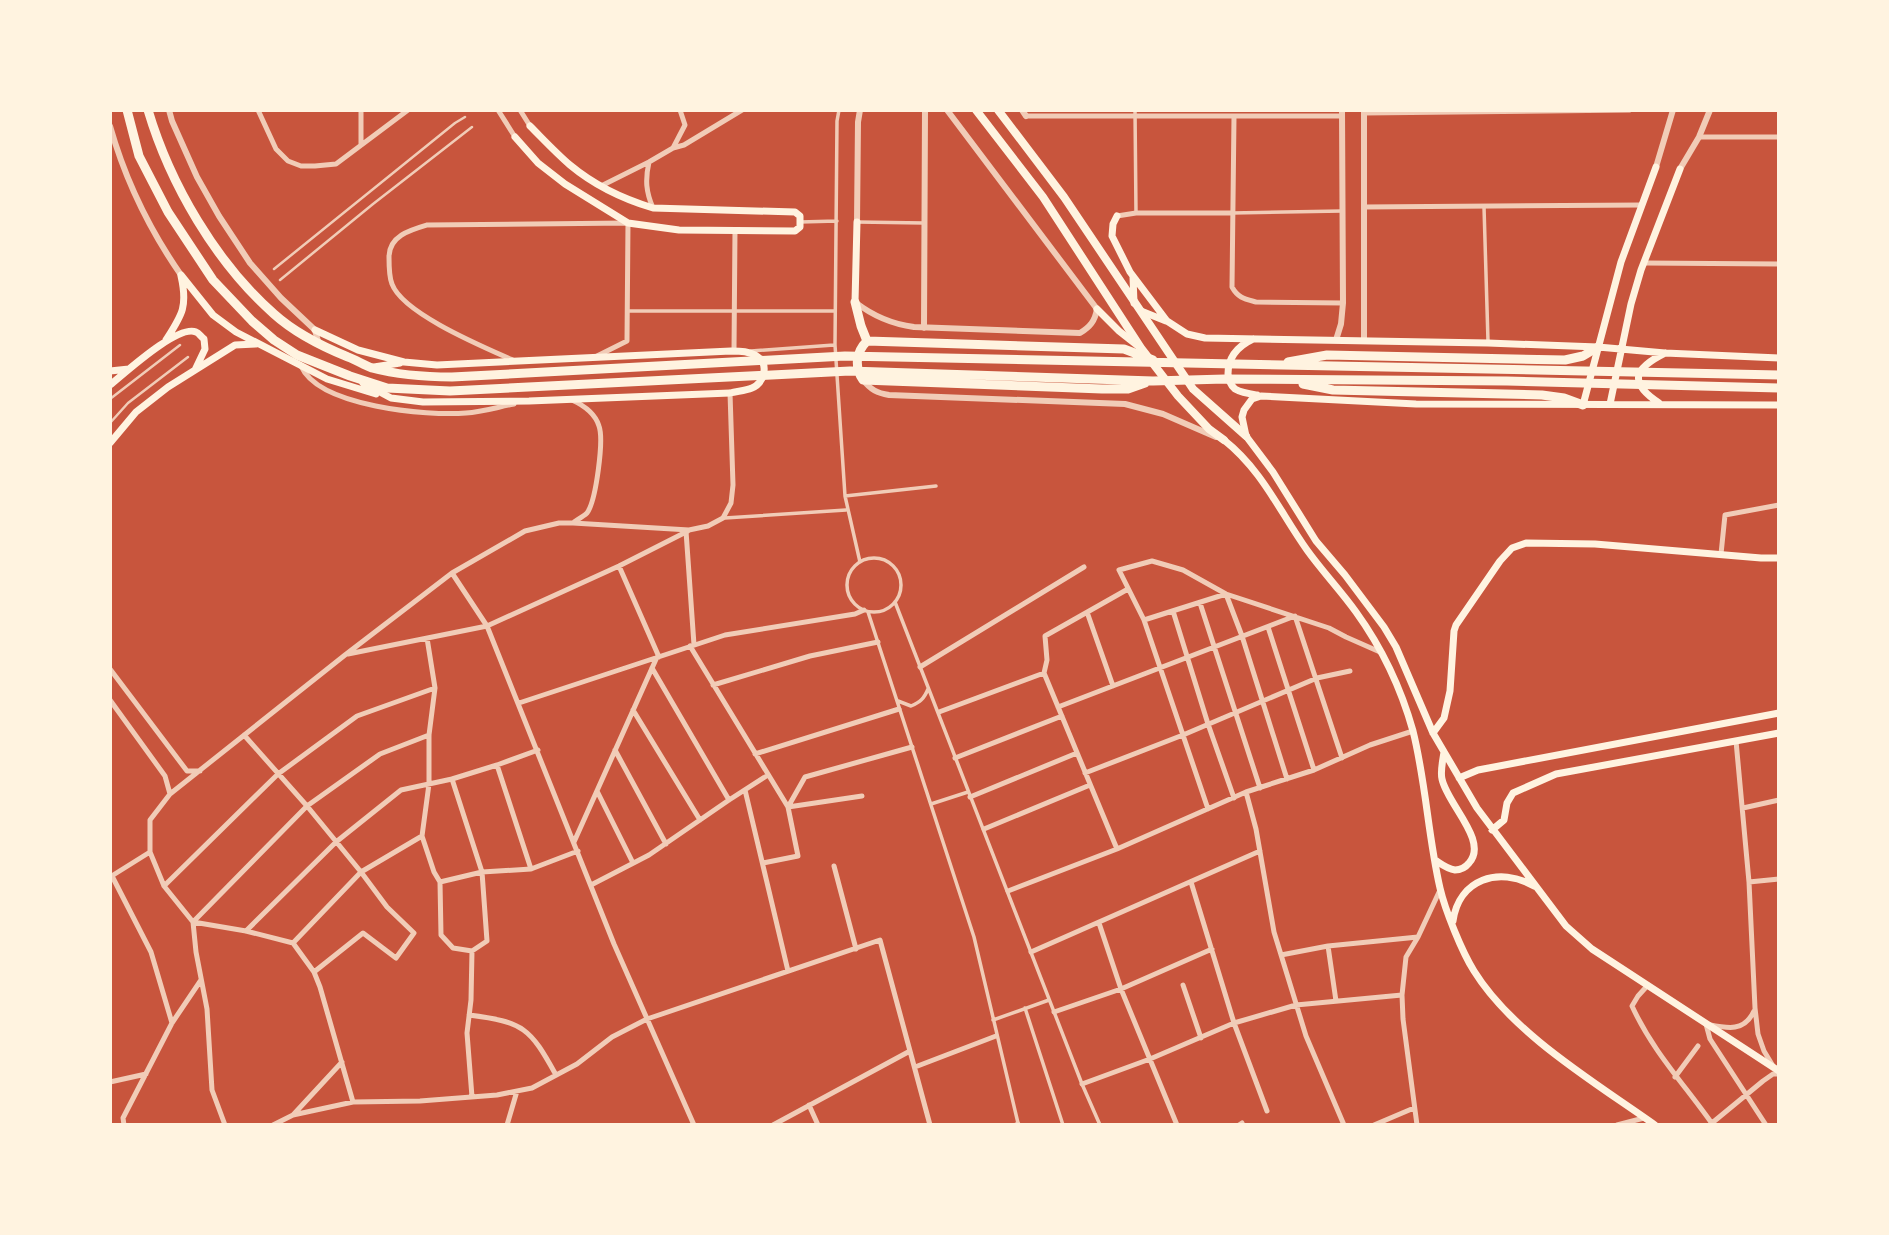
<svg xmlns="http://www.w3.org/2000/svg" width="1889" height="1235" viewBox="0 0 1889 1235" font-family="'Roboto Serif',serif">
  <style>
    .lines { fill: none; stroke-linecap: round; stroke-linejoin: round }
    .service { stroke: #f1ccb7; stroke-width: 2.5 }
    .pedestrian { stroke: #f1ccb7; stroke-width: 3.5 }
    .minor { stroke: #f1ccb7; stroke-width: 5 }
    .tertiary { stroke: #f1ccb7; stroke-width: 6 }
    .secondary { stroke: #fff3e0; stroke-width: 7 }
    .primary { stroke: #fff3e0; stroke-width: 8 }
    .trunk { stroke: #fff3e0; stroke-width: 9 }
  </style>
  <rect width="100%" height="100%" fill="#c8553d"/>
  <g class="lines">
    <!-- service -->
    <path class="service" d="M274,269l181,-146 10,-6
      M280,280l93,-76 99,-77
      M110,399l70,-54
      M110,423l18,-20 60,-46"/>
    <!-- pedestrian -->
    <path class="pedestrian" d="M839,110l-2,11 -2,224 10,151 15,66
      M1135,110l1,103
      M1484,207l4,134
      M1232,213l110,-2
      M800,222l37,-1
      M857,222l67,1
      M627,311h208
      M751,351l83,-6
      M845,496l91,-10
      M725,518l121,-8
      M847 585a27 27 0 1 1 54 0a27 27 0 1 1-54 0Z
      M895,602l187,482 18,41
      M868,612l106,325 44,186
      M898,701l13,5c9,-4 13,-7 17,-17
      M931,804l37,-12
      M1025,1008l38,117
      M993,1020l56,-20"/>
    <!-- minor -->
    <path class="minor" d="M258,110l18,39 12,12 13,5h14l21,-2 72,-54
      M498,110l17,27
      M520,110l10,16
      M1364,113l266,-3
      M1026,116h316
      M1234,117l-2,170c6,11 13,12 24,15l87,1
      M1699,137h80
      M361,145v-35
      M673,148l12,-23 -5,-15
      M649,162c-4,18 -3,30 4,46
      M601,186l48,-24 24,-14 11,-3 58,-35
      M1364,207l278,-2
      M1117,216l19,-3h96
      M1644,263l135,1
      M734,351l1,-121
      M515,361c-29,-13 -112,-47 -123,-77 -3,-7 -3,-18 -3,-27 0,-21 21,-27 38,-32l201,-2 -1,118 -30,15
      M301,366c18,41 126,50 165,47 16,-1 32,-6 48,-9
      M572,400c11,5 23,13 27,26 5,14 -3,75 -12,87 -3,3 -10,7 -13,9
      M686,531l8,114
      M1721,554l4,-39 54,-10
      M619,566l40,91
      M452,573l73,-42 34,-8h14l116,7 19,-4 15,-8 8,-15 2,-18 -3,-92
      M1200,603l60,185
      M1173,611l35,113 26,74
      M1087,612l26,74
      M1144,620l82,-26 16,42 45,143
      M1268,627l46,143
      M427,638l8,50 -6,47v49l-7,52 12,36 6,10 1,53 12,13 19,3 15,-10 -5,-69 -30,-93 45,-14 34,104 47,-18
      M690,646l98,161 10,49 -35,7
      M348,654l139,-28 132,-60 69,-35
      M920,667l164,-100
      M652,668l77,132
      M110,669l77,102h13
      M1044,673l3,-13 -2,-24 83,-47
      M713,685l97,-29 68,-14
      M110,700l55,76 5,18
      M519,703l206,-68 130,-21 9,-4
      M1058,707l237,-91 47,142
      M633,710l67,110
      M939,712l105,-39 73,176
      M244,735l63,71 54,66 26,35 27,26 -18,25 -33,-25 -49,39 -21,-29 -47,-12 -53,-9 -29,-36 -14,-34v-32l20,-26 175,-139 107,-82 35,53 127,318 80,181
      M1736,741l13,141 6,126 3,26 6,17 9,15
      M615,750l51,94
      M755,754l144,-45
      M955,758l107,-42
      M497,765l41,-15
      M1085,773l98,-38 134,-57 33,-7
      M745,790l43,181
      M597,791l36,72
      M1246,792l10,37 18,103 32,104 38,89
      M970,797l107,-44
      M788,807l17,-30 107,-30
      M788,807l74,-11
      M1743,808l36,-8
      M1208,809l-64,-189 -25,-50 33,-9 31,9 43,24 103,34 17,9 34,15
      M984,829l106,-44
      M574,842l83,-185
      M834,866l22,83
      M112,876l39,76 21,71
      M110,877l40,-25
      M440,882l42,-10 49,-3
      M1191,882l43,141 33,88
      M1749,882l30,-3
      M591,885l58,-30 80,-55 39,-25
      M164,886l114,-112 79,-58 78,-28
      M1008,891l109,-42 129,-57 68,-22 56,-25 43,-14
      M1099,923l22,66 56,136
      M246,931l90,-89 65,-52 51,-11
      M293,943l68,-71 61,-36
      M1328,946l8,55
      M472,951l-1,49 -4,33 5,64
      M1031,952l229,-101
      M1281,955l47,-9 90,-9
      M314,972l6,15 33,115
      M1183,985l18,53
      M1648,985l-10,11 -6,10c21,46 53,79 81,119
      M1754,1011c-10,22 -28,17 -48,13l4,15 56,86
      M1054,1012l67,-23 91,-40
      M469,1015c55,7 61,13 87,60
      M915,1067l81,-31
      M1675,1077l23,-31
      M110,1082l36,-8
      M1082,1084l68,-25 84,-36 62,-18 106,-10
      M809,1105l9,20
      M293,1115l60,-13 67,-1 77,-6 35,-7 45,-24 35,-27 35,-18 233,-79 50,185
      M1712,1123l51,-42 10,-7h6
      M124,1125l-1,-7 49,-95 29,-43
      M225,1125l-13,-35 -5,-81 -11,-57 -3,-30 114,-116 73,-52 49,-19
      M273,1125l20,-10 49,-53
      M507,1125l10,-34
      M773,1125l137,-74
      M1016,1125l2,-1
      M1239,1125l3,-2 1,2
      M1374,1125l40,-17
      M1417,1125l-14,-106 -1,-24 4,-38 12,-20 22,-47
      M1617,1125l27,-7"/>
    <!-- tertiary -->
    <path class="tertiary" d="M169,110l3,11 25,56 22,39 31,47 31,35 34,32 4,15
      M1022,110l4,6
      M110,126c15,53 39,103 71,149
      M1656,167l17,-57
      M1680,169l19,-32 11,-27
      M857,222l1,-100 2,-12
      M855,302c18,14 36,22 59,25l166,6c10,-6 15,-12 17,-24l-150,-199
      M924,328l1,-218
      M1336,340l5,-16 2,-21 -1,-193
      M1364,340v-230
      M863,380c8,10 14,13 26,15l236,9 38,10 53,23"/>
    <!-- secondary -->
    <path class="secondary" d="M515,137l23,26 27,21 63,39 51,7 116,1 5,-4v-11l-5,-4 -142,-4c-30,-9 -59,-23 -83,-43 -14,-12 -27,-26 -40,-39
      M1117,216l-4,8 -1,12 18,36 37,49 20,13 18,4 283,5 110,4 67,6 114,5
      M181,275l32,40 23,17 91,47 49,15
      M1133,277l1,26
      M855,302l2,-80
      M1097,309l22,22 19,15
      M1141,311l25,10
      M315,330l43,20 46,12 33,3 294,-14c9,0 19,0 27,6 11,8 6,26 -6,31 -7,3 -15,3 -22,5l-201,8 -106,1 -32,-4 -28,-15
      M1253,339c-15,7 -25,18 -25,35 1,6 2,11 7,15 7,4 15,5 22,6
      M166,340c16,-25 22,-33 15,-64
      M374,367l26,-4
      M110,371l19,-2
      M110,385c15,-12 68,-61 86,-53 3,1 5,5 8,7l1,10 -10,21
      M1659,403c-32,-21 -24,-35 6,-50
      M1610,404l21,-100 10,-34 39,-101
      M1583,405l38,-143 35,-95
      M1779,405l-363,-1 -155,-8 -9,3 -8,11 -2,7 4,19 27,36 43,69 29,34 39,52 12,20 37,86 44,75 89,118 26,23 187,122
      M1224,440c38,30 56,72 83,110 15,21 34,41 49,62 26,36 45,76 57,119 13,52 15,105 27,157 5,22 22,64 34,83 39,63 122,112 181,154
      M110,443l26,-31 32,-25 67,-42 21,-1
      M1433,733l11,-15 6,-27 4,-60 2,-6 44,-64 12,-13 14,-5 69,1 166,14h18
      M1459,778l19,-8 301,-57
      M1492,830l12,-10 3,-17 6,-10 43,-19 223,-41
      M1435,860c6,4 12,9 20,10 6,0 10,-2 14,-7 20,-22 -22,-59 -27,-84 -2,-8 1,-19 2,-27
      M1453,921c6,-42 46,-55 81,-35"/>
    <!-- primary -->
    <path class="primary" d="M976,110l67,87 98,151 37,48 31,33 15,11
      M998,110l66,87 129,192 53,47"/>
    <!-- trunk -->
    <path class="trunk" d="M127,110l12,46 29,56 45,68 39,41 22,19 23,15 53,21 37,12 63,3 400,-20 303,10 72,-2 282,2 272,7
      M148,110c22,74 68,153 126,204 21,19 47,32 74,43 8,3 16,8 24,11 26,7 54,9 80,9l393,-21 934,19
      M855,302l6,24 6,15 257,8 29,11
      M867,341c-11,11 -13,26 -4,39l239,9h26l17,-6
      M1288,362l39,-7 238,5 18,-4 15,-9
      M1303,384l30,6 209,5 22,3 19,7"/>
  </g>
  <!-- border -->
  <rect width="1889" height="1235" fill="none" stroke="#fff3e0" stroke-width="224"/>
</svg>
